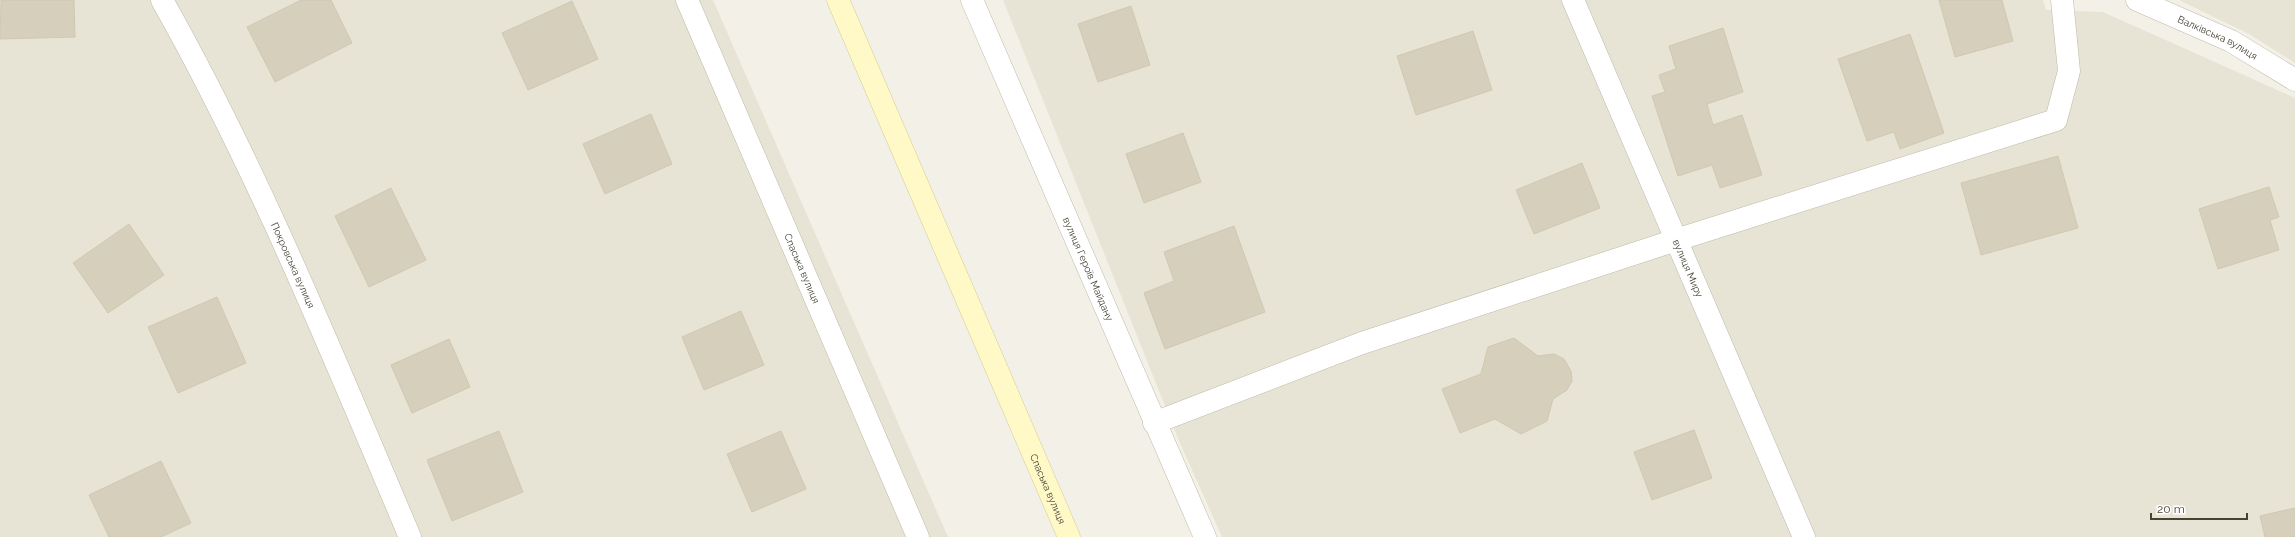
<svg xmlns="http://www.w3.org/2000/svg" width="2295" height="537" viewBox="0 0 2295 537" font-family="Raleway,sans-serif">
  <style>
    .residential { fill: #e7e4d5 }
    .building { fill: #d5cfbc; stroke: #d0c8b0 }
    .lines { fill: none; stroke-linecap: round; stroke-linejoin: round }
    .street-casing { stroke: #bfbaa9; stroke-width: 23 }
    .secondary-casing { stroke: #d3cc97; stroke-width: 23 }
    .street { stroke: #fff; stroke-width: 22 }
    .secondary { stroke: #fef9c6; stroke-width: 22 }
    .labels { text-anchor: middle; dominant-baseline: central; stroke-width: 4; stroke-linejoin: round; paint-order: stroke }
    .street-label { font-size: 10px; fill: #464236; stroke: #fff }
  </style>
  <rect width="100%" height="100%" fill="#f3f1e7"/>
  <!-- residential -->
  <path class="residential" d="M0,0h713l235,537h-948z
    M1003,0h1040l3,10 57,2 192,86v439h-1073l-43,-96z
    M2179,0h116v63l-46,-29z"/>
  <!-- building -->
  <path class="building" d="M1,0h73l1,37 -75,2z
    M301,0h30l21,43 -77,39 -28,-55z
    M1939,0h63l11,41 -58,16z
    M572,1l26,58 -70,31 -26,-57z
    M1131,6l19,59 -52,17 -20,-58z
    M1723,28l20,64 -36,12 6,21 29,-10 20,60 -42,13 -8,-23 -34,11 -26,-80 13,-4 -6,-17 17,-6 -7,-23z
    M1473,31l19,59 -76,25 -19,-59z
    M1910,34l34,99 -44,16 -6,-17 -27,9 -29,-82z
    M651,114l21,50 -67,30 -22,-50z
    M1183,133l18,49 -57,21 -18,-49z
    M2058,156l20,72 -97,27 -20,-72z
    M1582,163l18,45 -66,26 -18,-44z
    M2269,187l10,30 -9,3 9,30 -61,19 -19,-60z
    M391,188l35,72 -57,27 -34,-71z
    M129,224l35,51 -56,38 -35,-50z
    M1234,226l31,86 -100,37 -21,-56 30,-12 -10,-29z
    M217,297l29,66 -68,30 -30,-66z
    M741,311l23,54 -60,25 -22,-53z
    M1514,338l24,18 16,-2 10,5 7,12 1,10 -5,9 -14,9 -6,22 -26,13 -26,-15 -35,14 -18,-44 39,-15 7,-27z
    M449,339l21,48 -58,26 -21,-48z
    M1694,430l18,48 -60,22 -18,-48z
    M499,431l24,61 -71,29 -25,-61z
    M781,431l25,58 -54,23 -25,-58z
    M161,461l30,62 -30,14h-52l-20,-42z
    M2295,508v29h-30l-5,-21z"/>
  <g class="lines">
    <!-- street casing -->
    <g class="street-casing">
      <g id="street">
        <path id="s1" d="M162,0c97,172 171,356 248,537"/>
        <path id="s2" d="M687,0l231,537"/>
        <path id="s3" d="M972,0l233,537"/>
        <path id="s4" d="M1573,0l231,537"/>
        <path id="s5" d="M2137,0l94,41 64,39"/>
        <path d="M1154,423l208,-80 314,-103 380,-120 13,-49 -7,-71"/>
      </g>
    </g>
    <!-- secondary casing -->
    <g class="secondary-casing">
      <g id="secondary">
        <path id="s6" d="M838,0l231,537"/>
      </g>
    </g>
    <!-- street -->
    <use href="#street" class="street"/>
    <!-- secondary -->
    <use href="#secondary" class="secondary"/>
  </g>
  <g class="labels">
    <!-- street labels -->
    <g class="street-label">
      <text stroke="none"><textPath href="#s5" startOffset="89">Валківська вулиця</textPath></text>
      <text stroke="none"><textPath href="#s1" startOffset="296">Покровська вулиця</textPath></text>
      <text stroke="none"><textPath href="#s2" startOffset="292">Спаська вулиця</textPath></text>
      <text stroke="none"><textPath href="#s3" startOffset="293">вулиця Героїв Майдану</textPath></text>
      <text stroke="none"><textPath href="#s4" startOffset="292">вулиця Миру</textPath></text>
      <text stroke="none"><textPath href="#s6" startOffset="532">Спаська вулиця</textPath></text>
    </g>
  </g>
  <!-- scale -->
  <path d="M2151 513v6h96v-6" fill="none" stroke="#464236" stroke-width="2"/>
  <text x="2157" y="513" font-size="12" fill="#464236" stroke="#ffffff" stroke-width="3" paint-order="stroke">20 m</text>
</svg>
